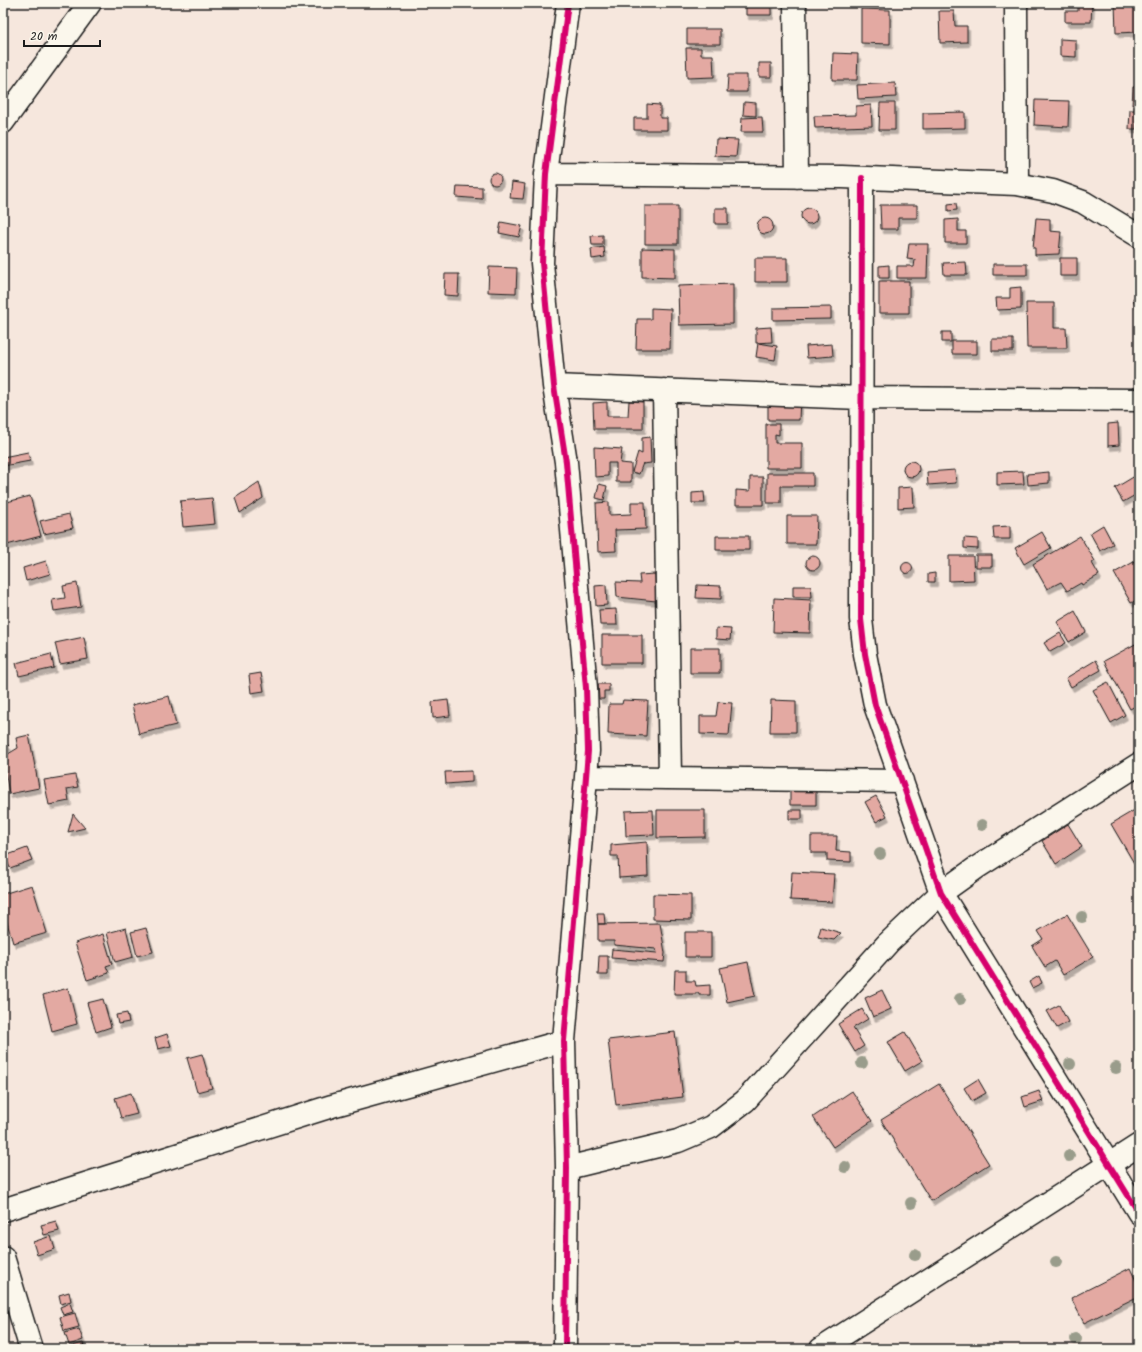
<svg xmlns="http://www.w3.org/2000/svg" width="1142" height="1352" viewBox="0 0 1142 1352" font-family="Kalam,sans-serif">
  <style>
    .building { fill: #e3a9a2; stroke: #1c1c1c; filter: url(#shadow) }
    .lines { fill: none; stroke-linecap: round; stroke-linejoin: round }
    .minor-casing { stroke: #1c1c1c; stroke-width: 25 }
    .trunk-casing { stroke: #1c1c1c; stroke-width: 25 }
    .minor { stroke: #fbf7ec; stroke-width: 22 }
    .trunk { stroke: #fbf7ec; stroke-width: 22 }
    .cycleway-casing { stroke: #fbf7ec; stroke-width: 8 }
    .cycleway { stroke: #d6006c; stroke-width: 6 }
    .tree { fill: #999c8b }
  </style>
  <defs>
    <filter id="shadow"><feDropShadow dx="2.5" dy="4.5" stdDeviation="0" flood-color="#0004"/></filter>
  </defs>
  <rect width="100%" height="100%" fill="#f6e7dd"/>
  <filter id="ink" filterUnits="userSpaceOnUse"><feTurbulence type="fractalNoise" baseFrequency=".025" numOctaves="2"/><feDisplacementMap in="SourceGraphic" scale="8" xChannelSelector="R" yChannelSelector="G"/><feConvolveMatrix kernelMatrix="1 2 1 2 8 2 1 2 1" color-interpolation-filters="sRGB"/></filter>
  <g filter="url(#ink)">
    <!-- building -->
    <path class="building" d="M746,3h25v12h-25z
      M1078,3h14l-1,19h-26v-11h13z
      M1115,3h24v29l-23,1z
      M861,9l29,1v34l-29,-1z
      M939,11h15l1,15h12v16l-27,1z
      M687,29h33v15h-33z
      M1060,39l16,1v17l-16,-1z
      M686,48h15v7h12l1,22 -27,1z
      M833,53l25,1 -1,26h-25z
      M759,63h12v14h-12z
      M728,75h19v17h-20z
      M895,83l1,14 -38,2 -1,-14z
      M1133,87h6v18h-7z
      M1035,100l34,1 -1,26 -34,-2z
      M744,102l12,1v13l-13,-1z
      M880,103h15v27h-16z
      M647,104l13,1v13h7v12h-33v-12h13z
      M871,105l1,21 -57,2 -1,-12 42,-1v-9z
      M1130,110h7l-1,19h-7z
      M965,112v16l-42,1v-16z
      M762,117l1,15h-22l1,-14z
      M716,139l22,1 -2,17 -21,-1z
      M489 179a6 6 0 1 1 12 0a6 6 0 1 1-12 0Z
      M512,182l13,2 -2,15 -13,-1z
      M457,186l25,1v12l-26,-2z
      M956,203l1,7 -9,1v-7z
      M880,205h37v13h-19v11h-17z
      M645,206h33v38h-33z
      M801 216a8 8 0 1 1 16 0a8 8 0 1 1-16 0Z
      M715,208h13v16h-13z
      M1036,218l14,1v12l11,1 -2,22 -24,1v-7h-2z
      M757 226a8 8 0 1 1 16 0a8 8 0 1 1-16 0Z
      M958,219v12h8v12h-21v-23z
      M501,222l21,4 -3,11 -20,-4z
      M603,235v10h-11l-1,-9z
      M909,244h19l-1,34h-30v-12h14v1h3l1,-7 -8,-1z
      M604,247l1,10 -13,2 -1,-10z
      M642,248l33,1v29l-33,-1z
      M755,258h32v24h-32z
      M1060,258h17v18h-17z
      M966,262l1,13h-23l-1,-12z
      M993,264h34v11h-34z
      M889,265v13h-10v-12z
      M489,267l28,1 -1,25 -28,-1z
      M445,274h14l-1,22 -14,-1z
      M879,281h30v32h-30z
      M733,284v40l-54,1 -1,-39z
      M1021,287v22l-24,1 -1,-12h14v-10z
      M1139,297v21l-6,-20z
      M1026,303h28v25h12l1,20h-40z
      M831,307v12l-58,1v-12z
      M651,308l20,1 -1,40h-34l1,-30h14z
      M771,327l1,15 -16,1v-15z
      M942,332h9v10h-9z
      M992,339h21v12h-21z
      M952,341h25v13h-25z
      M758,343l19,3 -2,14 -19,-3z
      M832,344l1,12 -26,2 -1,-12z
      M768,398h32l-1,22h-31z
      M629,401l14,1v27h-49l-1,-26 14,-1v14h21z
      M1118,423l1,22 -11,1v-22z
      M766,424h13v11l-4,-1v9h27v25h-36z
      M650,437l1,26 -8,1v-1l-4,11 -7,-2 6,-20 4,2v-16z
      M594,447l28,2 -2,14 11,1v18h-15v-19h-8v13l-13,1z
      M28,452l2,9 -27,5v-9z
      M903 469a8 8 0 1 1 16 0a8 8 0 1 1-16 0Z
      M955,470l1,13 -28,2 -1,-13z
      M1023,471l1,13 -27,1v-13z
      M1049,472v11l-21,2 -1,-11z
      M767,473h46v13h-32v17h-14z
      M1135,476l4,6v11l-16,9 -8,-14z
      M750,477h13v28h-27v-15l14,1z
      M259,482l4,16 -23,15 -5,-15z
      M599,484l8,2 -3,14 -8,-2z
      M913,487l1,20 -16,1v-20z
      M704,492l1,11h-13v-10z
      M30,496l11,40 -38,10v-43z
      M212,498l3,26 -32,3 -3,-26z
      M609,502v13l22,-1v-12h14l1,27 -31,1 1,21 -18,1 -2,-49z
      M69,514l4,14 -29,6 -4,-13z
      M787,516h30l-1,28h-29z
      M1103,525l10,19 -13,7 -10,-18z
      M1010,526v13h-16l-1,-12z
      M1042,532l9,16 -27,16 -9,-16z
      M716,536h33v14h-33z
      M1080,536l15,25 -3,2 7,12 -17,10 -1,-2 -14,8 -6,-9 -14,7 -14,-25z
      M964,538l14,1v10l-14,-1z
      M976,555h16v12h-16z
      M949,556h24l1,24 -25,1z
      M806 563a7 7 0 1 1 14 0a7 7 0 1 1-14 0Z
      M1139,559v40l-8,4 -17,-30z
      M46,561l4,13 -24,7 -3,-13z
      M901.5 568a5.5 5.5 0 1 1 11 0a5.5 5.5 0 1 1-11 0Z
      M935,573v9h-7v-8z
      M655,574l1,27 -39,-4 -1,-15 24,1 -1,-8z
      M77,583l4,24 -27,4 -2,-11 13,-2 -2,-12z
      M606,585l1,20 -11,1 -1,-20z
      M697,585l24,1v13l-25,-1z
      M793,586h18l1,11h-19z
      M774,598l37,2 -1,33 -37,-1z
      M616,609l1,16h-17l-1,-15z
      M1075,611l11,21 -17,10 -12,-20z
      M716,628l15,1 -1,11 -14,-1z
      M1060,633l6,10 -16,9 -6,-9z
      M602,635h40v28h-40z
      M84,637l4,22 -28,5 -5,-21z
      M1139,642v62l-9,5 -26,-48z
      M690,648h30v25h-30z
      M51,654l3,14 -35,8 -3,-13z
      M1096,660l5,10 -30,17 -5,-9z
      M261,673l3,18 -13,2 -2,-18z
      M1108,682l17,33 -14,8 -18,-33z
      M598,684h11v7h-5v8h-5z
      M169,696l7,29 -37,9 -7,-29z
      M448,700l2,16 -17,2 -1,-16z
      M623,700l25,1 -2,35 -38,-2 1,-30h13z
      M771,700l25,1v31h-26z
      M718,702l14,1 -3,32 -29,-1v-18h16z
      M29,735l10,53 -30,6 -6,-37 15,-9 -2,-10z
      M3,740l6,6 -6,3z
      M472,771v11l-26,2 -1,-12z
      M75,775l3,12 -11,2 2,12 -20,4 -5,-25z
      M790,790h26v15h-26z
      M876,796l11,20 -11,6 -11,-20z
      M1138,808l1,52 -5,3 -23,-39z
      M653,810l1,25 -28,1 -1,-25z
      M657,810h48v27l-48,1z
      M789,810h13v9h-13z
      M73,814l12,14 -17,4z
      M1068,824l14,23 -26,17 -14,-23z
      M811,836h26l-1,15 15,1v10l-24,-1v-8h-16z
      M647,842l1,34 -29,2 -1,-22h-7v-11z
      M27,848l5,12 -22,8 -5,-12z
      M792,872l42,2 -2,28 -42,-2z
      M32,885l15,48 -34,10 -7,-24 -3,1v-26z
      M653,894l38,1v25l-38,-1z
      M597,913h7l1,11h-7z
      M1067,914l26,43 -30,18 -8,-14 -10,6 -13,-21 11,-7 -5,-8z
      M660,923l5,30 -1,9 -53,-4 1,-9 45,4 -1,-4 -42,-4v-4h-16v-17z
      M821,927l20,6 -7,7 -16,-3z
      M126,928l7,29 -18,5 -8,-29z
      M146,928l7,24 -16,4 -6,-24z
      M685,932h26v25h-26z
      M103,934l9,30 -6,2 3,7 -22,7 -12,-37z
      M599,956h9v19h-10z
      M748,962l7,34 -28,6 -7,-34z
      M675,970h11v11h9l1,5 14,-1v10h-11v-2h-4l1,1h-22z
      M1039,976l3,7 -10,5 -3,-6z
      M68,988l9,36 -25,7 -9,-36z
      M882,990l9,19 -18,8 -8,-19z
      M103,999l8,28 -15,5 -9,-29z
      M1059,1005l9,17 -11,6 -10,-17z
      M862,1009l6,10 -15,9 11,18 -9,6 -17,-28z
      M127,1013l2,9 -11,2 -2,-9z
      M675,1032l8,65 -67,8 -8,-65z
      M905,1032l17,29 -17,10 -17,-29z
      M167,1034l4,12 -13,3 -3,-11z
      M202,1054l10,34 -15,4 -10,-34z
      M978,1079l8,14 -14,8 -8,-13z
      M939,1084l50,80 -58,37 -50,-81z
      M852,1091l20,30 -39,26 -20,-30z
      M1039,1091l4,10 -18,6 -3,-10z
      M131,1093l6,21 -16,4 -6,-20z
      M56,1221l3,10 -15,4 -3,-10z
      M51,1236l4,13 -18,6 -4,-13z
      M1130,1268l9,19v9l-55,27 -13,-25z
      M69,1292l2,9 -10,3 -2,-9z
      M70,1303l3,9 -10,3 -3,-8z
      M75,1313l4,14 -15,4 -4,-14z
      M79,1329l4,11 -14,5 -4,-12z
      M83,1343l2,6h-15l-1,-2z"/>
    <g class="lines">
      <!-- minor casing -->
      <g class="minor-casing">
        <path id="minor" d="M795,3l2,174
          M1016,3l1,181
          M3,122l87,-119
          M546,174l296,3 175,7 36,7 30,11 56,34
          M862,178l-1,441 4,35 10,51 66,188 198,320
          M554,386l307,12 278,2
          M664,390l6,388
          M586,777l316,4
          M567,1168l111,-27 33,-14 34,-26 143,-158 53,-50 35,-25 163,-104
          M3,1210l329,-104 232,-65
          M565,1349l2,-181 -3,-127 22,-264 2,-26 -2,-63 -20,-226 -12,-76 -12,-123 4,-89 22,-171
          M821,1349l318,-204"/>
      </g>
      <!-- trunk casing -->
      <g class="trunk-casing">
        <path id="trunk" d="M3,1257l28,92"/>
      </g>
      <!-- minor -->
      <use href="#minor" class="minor"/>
      <!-- trunk -->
      <use href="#trunk" class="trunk"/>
      <!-- cycleway casing -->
      <g class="cycleway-casing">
        <path id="cycleway" d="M862,178l-1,441 4,35 10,51 66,188 198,320
          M565,1349l2,-181 -3,-127 22,-264 2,-26 -2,-63 -20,-226 -12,-76 -12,-123 4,-89 22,-171"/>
      </g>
      <!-- cycleway -->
      <use href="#cycleway" class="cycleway"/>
    </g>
    <!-- trees -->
    <g class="tree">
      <circle cx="982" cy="825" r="6"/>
      <circle cx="880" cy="854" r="6"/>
      <circle cx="1082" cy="917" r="6"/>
      <circle cx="960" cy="999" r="6"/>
      <circle cx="862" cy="1063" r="6"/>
      <circle cx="1070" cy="1064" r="6"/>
      <circle cx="1116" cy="1068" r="6"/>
      <circle cx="1069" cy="1156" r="6"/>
      <circle cx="845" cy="1167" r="6"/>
      <circle cx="911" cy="1203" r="6"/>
      <circle cx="915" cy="1255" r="6"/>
      <circle cx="1056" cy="1262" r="6"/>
      <circle cx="1076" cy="1339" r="6"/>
    </g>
  </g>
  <!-- margin -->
  <rect width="1142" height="1352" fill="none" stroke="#fbf7ec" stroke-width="16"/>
  <rect x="8" y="8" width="1126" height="1336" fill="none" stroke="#1c1c1c" stroke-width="1.5" filter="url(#ink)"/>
  <!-- scale -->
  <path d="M24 40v6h76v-6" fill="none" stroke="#1c1c1c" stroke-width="2"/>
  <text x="30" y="40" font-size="12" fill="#1c1c1c" stroke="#fbf7ec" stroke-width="3" paint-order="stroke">20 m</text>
</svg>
